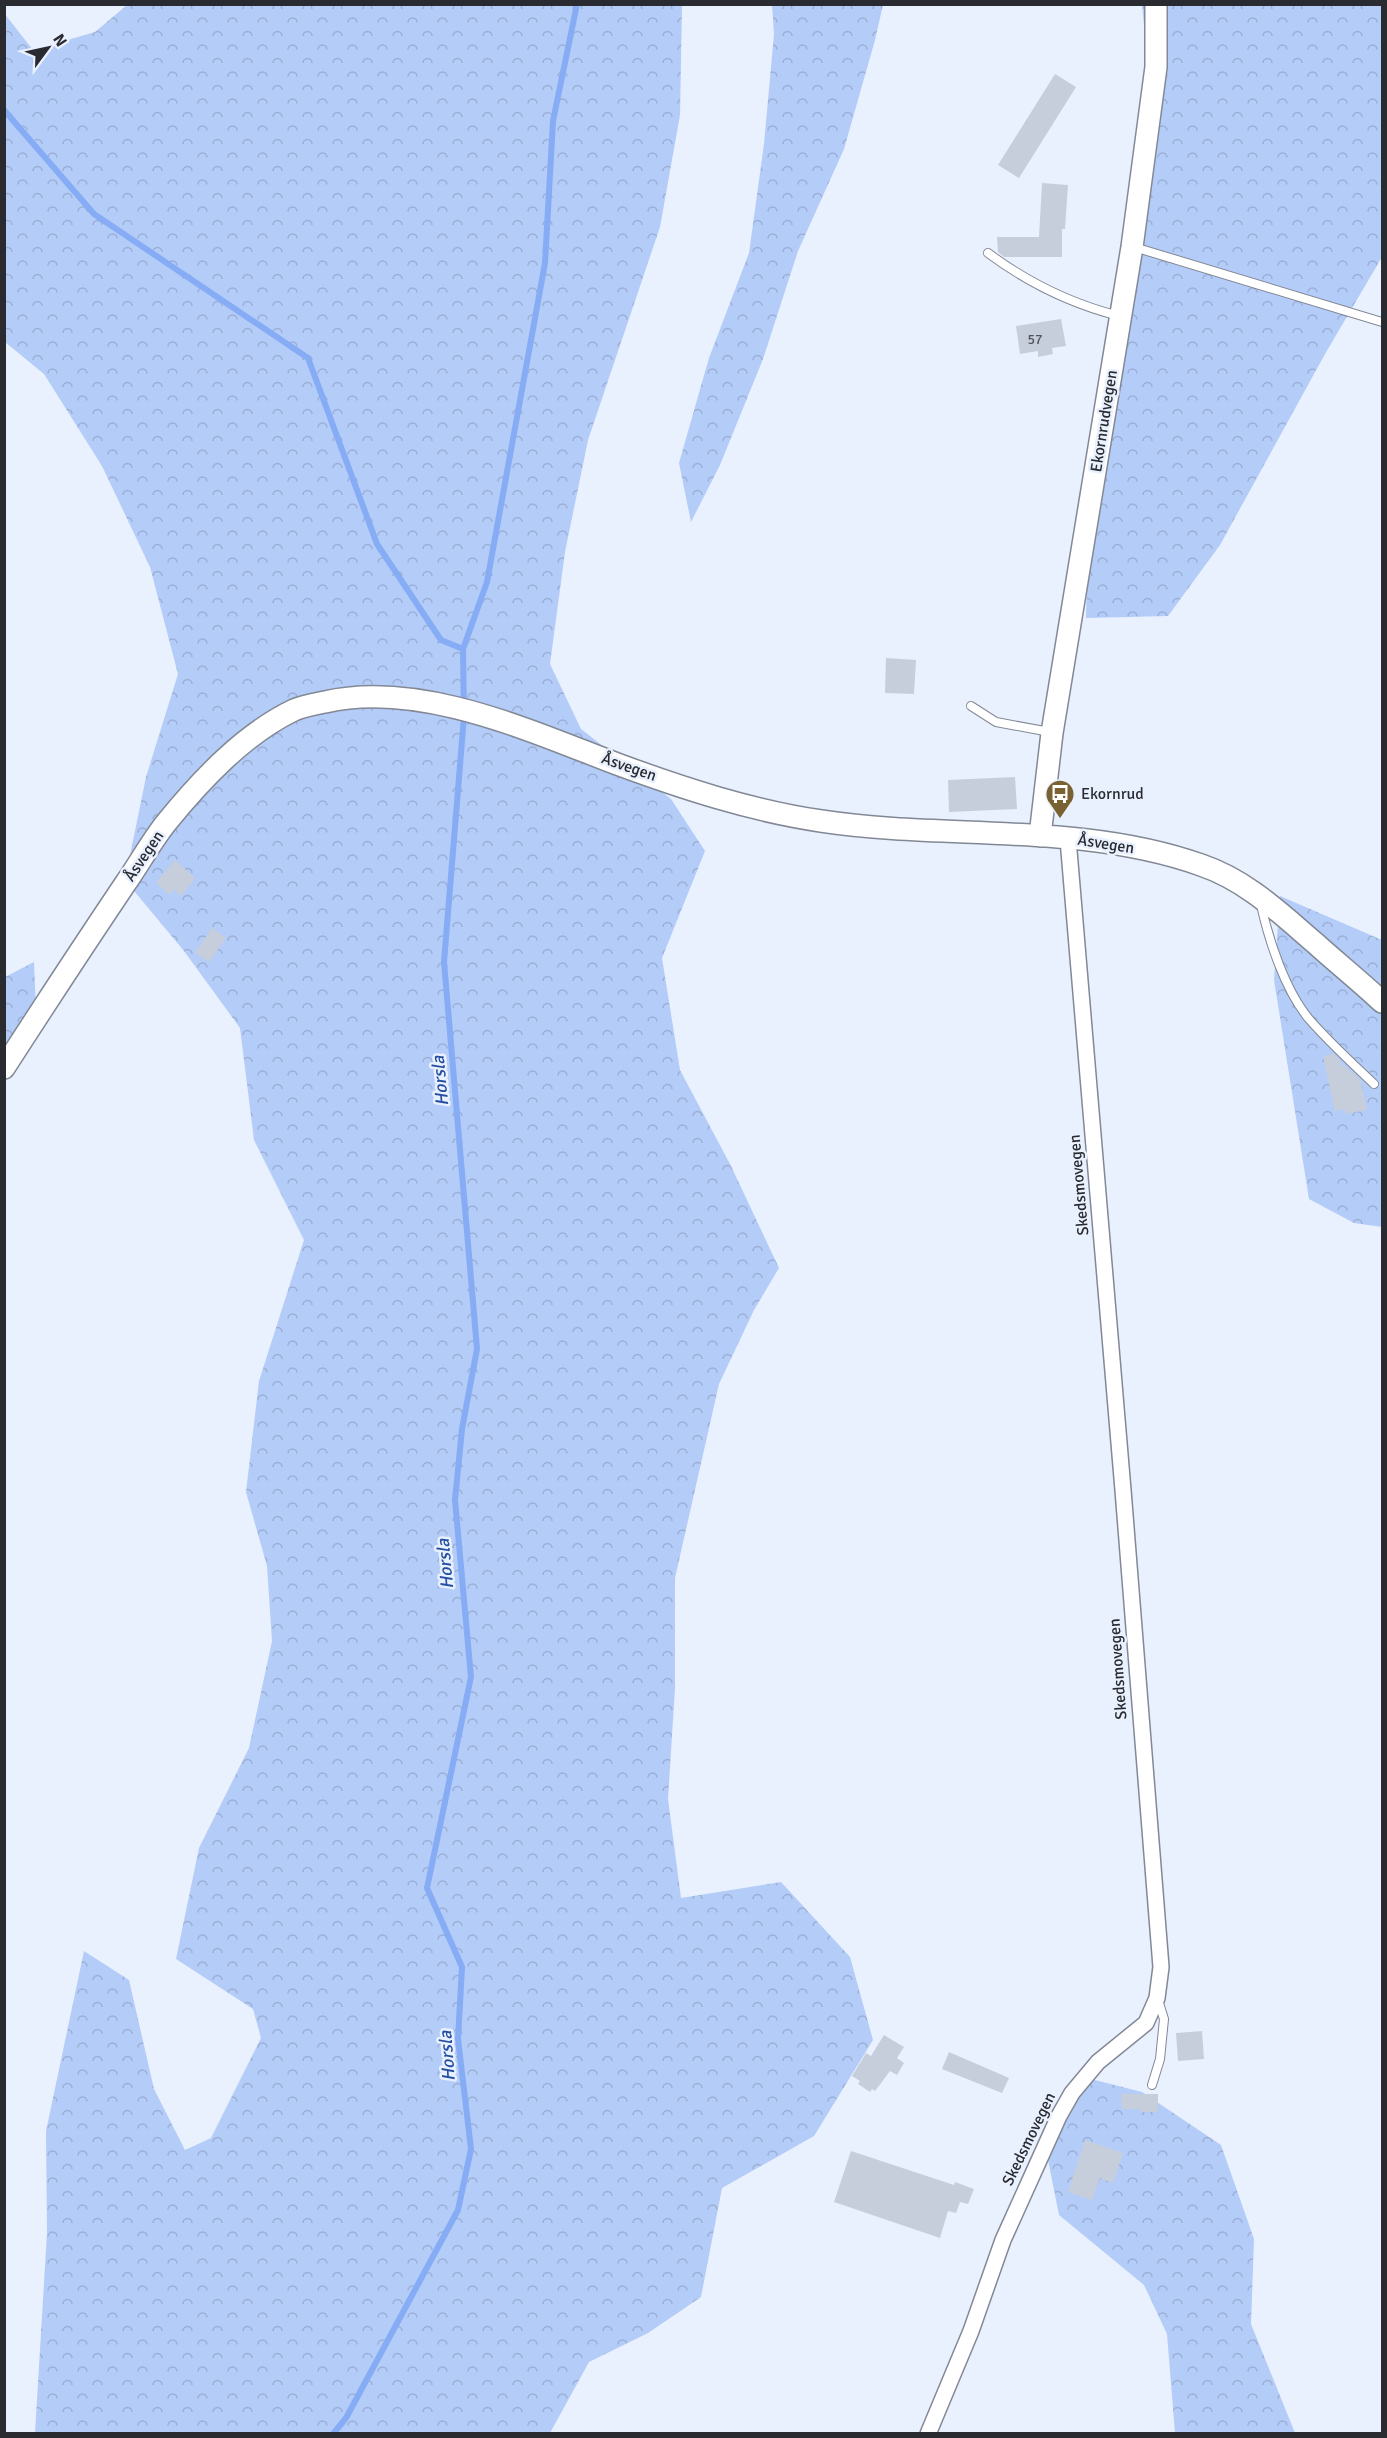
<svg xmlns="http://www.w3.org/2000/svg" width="1387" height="2438" viewBox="0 0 1387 2438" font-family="Signika,sans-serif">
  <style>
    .forest { fill: url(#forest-crowns) }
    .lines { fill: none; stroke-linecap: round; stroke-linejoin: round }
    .stream { stroke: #85acf4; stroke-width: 6 }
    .building { fill: #c7cedb }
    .lane-casing { stroke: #828895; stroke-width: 10 }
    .street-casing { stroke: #828895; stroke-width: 18 }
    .secondary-casing { stroke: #828895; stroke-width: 24 }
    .lane { stroke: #fff; stroke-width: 8 }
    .street { stroke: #fff; stroke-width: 15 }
    .secondary { stroke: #fff; stroke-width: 21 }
    .labels { text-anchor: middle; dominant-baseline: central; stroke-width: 5; stroke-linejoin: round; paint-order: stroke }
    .number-label { font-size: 14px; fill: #50545b }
    .street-label { font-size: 16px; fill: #292b30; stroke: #e9f0fe }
    .poi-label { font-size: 16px; fill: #292b30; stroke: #e9f0fe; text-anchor: start }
    .water-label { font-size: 18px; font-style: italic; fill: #244ea1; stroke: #e9f0fe }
  </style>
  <defs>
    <pattern id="forest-crowns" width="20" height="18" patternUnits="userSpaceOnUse" patternTransform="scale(1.5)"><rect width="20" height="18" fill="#b4ccf8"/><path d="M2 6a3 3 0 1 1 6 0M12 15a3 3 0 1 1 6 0" fill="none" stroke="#9bafd5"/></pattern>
  </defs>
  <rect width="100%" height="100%" fill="#e9f0fe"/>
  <!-- forest -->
  <path class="forest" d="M127,5h555l-2,110 -20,112 -72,213 -23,112 -15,112 31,65 90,70 34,52 -43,107 18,112 51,96 48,102 -25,42 -35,74 -44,194v110l-7,111 13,99 100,-16 69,75 23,83 -59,96 -92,52 -21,109 -53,36 -59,29 -39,71h-515l12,-200 -1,-102 38,-180 45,29 25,109 31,61 26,-12 50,-100 -8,-29 -77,-50 23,-111 50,-100 23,-107 -5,-75 -21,-74 13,-111 45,-141 -50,-100 -14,-112 -56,-77 -59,-71 21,-103 32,-103 -28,-107 -48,-101 -58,-92 -39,-32 -1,-329 29,37 62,-18z
    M772,5h111l-8,35 -31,109 -46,102 -35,108 -43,106 -29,57 -12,-59 30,-105 40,-105 15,-109 10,-110z
    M1142,5h240v252l-57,97 -105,191 -52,71 -82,2 3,-111 28,-221 31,-220z
    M1280,896l102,44v287l-28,-4 -45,-24 -35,-219z
    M34,962l2,49 -31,58v-92z
    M1091,2079l51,13 79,53 33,94 -3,85 44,109h-120l-8,-99 -23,-49 -85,-70 -13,-65z"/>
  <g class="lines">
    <!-- stream -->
    <path class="stream" d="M4,110l90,104 214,144 69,186 64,96 22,9
      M333,2434l13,-16 112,-208 13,-61 -13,-110 4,-72 -35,-79 44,-211 -16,-177 7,-71 15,-80 -33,-387 20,-246 -1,-67 24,-67 58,-319 8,-142 24,-117"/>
  </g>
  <!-- building -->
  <path class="building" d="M1055,74l21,13 -57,91 -21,-13z
    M1042,183l26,2 -3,44h-3v28h-58l-6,-5 -1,-15h42z
    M1061,319l5,27 -14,2 1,6 -15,3v-6l-18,3 -4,-28z
    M886,658l30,2 -2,34 -29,-1z
    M1015,777l2,32 -68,3 -1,-32z
    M175,860l20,18 -14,18 -7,-7 -4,6 -14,-12z
    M212,928l14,10 -17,24 -14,-9z
    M1334,1054l6,6 1,6 4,-1 4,6h2l9,8 7,31 -21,4 -1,-5 -10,2 -12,-55z
    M1202,2031l2,28 -26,2 -2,-28z
    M884,2035l20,12 -7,11 7,5 -7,12 -7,-4 -15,20 -3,-2 -2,3 -12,-8 2,-3 -8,-5 14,-23 5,3z
    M949,2052l60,26 -7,15 -60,-24z
    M1121,2094h37v18h-17v-3h-19z
    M1085,2140l38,13 -10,30 -13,-5 -8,22 -24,-8z
    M851,2151l103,34 1,-3 19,7 -6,15 -8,-2 -4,11 -8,-2 -8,27 -106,-36z"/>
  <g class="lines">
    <!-- lane casing -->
    <g class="lane-casing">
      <path id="lane" d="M1134,247l248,75
        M988,253c39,29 84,51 131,63
        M971,706l25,16 54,10
        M1261,905c8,36 24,85 48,114 20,23 43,44 65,65
        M1152,2085l8,-26 4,-40 -6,-19"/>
    </g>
    <!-- street casing -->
    <g class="street-casing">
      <path id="street" d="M928,2434l43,-103 32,-91 56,-124 13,-23 26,-31 48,-39 11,-25 4,-31 -38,-477 -55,-651"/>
    </g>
    <!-- secondary casing -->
    <g class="secondary-casing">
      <path id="secondary" d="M1040,836l12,-103 80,-486 24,-180v-63
        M4,1068c40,-62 80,-123 121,-184 14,-20 26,-42 41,-61 35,-43 78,-89 128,-113 9,-4 21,-6 31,-8 94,-22 205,29 292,62 65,24 135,47 204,57 125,19 259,1 380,44 45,15 79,48 114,78 22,20 46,39 67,59"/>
    </g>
    <!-- lane -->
    <use href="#lane" class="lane"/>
    <!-- street -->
    <use href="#street" class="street"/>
    <!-- secondary -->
    <use href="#secondary" class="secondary"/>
  </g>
  <!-- icons -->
  <defs>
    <g id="bus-pin" transform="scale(1.5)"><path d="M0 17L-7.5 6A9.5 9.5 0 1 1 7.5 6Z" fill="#796131" stroke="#e9f0fe"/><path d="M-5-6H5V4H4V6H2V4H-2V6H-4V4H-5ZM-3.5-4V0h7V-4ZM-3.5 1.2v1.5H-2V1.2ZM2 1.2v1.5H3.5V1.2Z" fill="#fff"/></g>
  </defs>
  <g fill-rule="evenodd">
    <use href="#bus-pin" x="1060" y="794"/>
  </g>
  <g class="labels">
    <!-- number labels -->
    <g class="number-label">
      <text x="1035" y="339">57</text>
    </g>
    <!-- street labels -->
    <g class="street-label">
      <text transform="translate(1104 421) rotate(-81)">Ekornrudvegen</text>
      <text transform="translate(629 767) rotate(19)">Åsvegen</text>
      <text transform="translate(1106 844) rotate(9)">Åsvegen</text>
      <text transform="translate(144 856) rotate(-56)">Åsvegen</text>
      <text transform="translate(1079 1185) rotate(-95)">Skedsmovegen</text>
      <text transform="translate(1118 1669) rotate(-94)">Skedsmovegen</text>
      <text transform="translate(1029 2139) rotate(-64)">Skedsmovegen</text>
    </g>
    <!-- poi labels -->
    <g class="poi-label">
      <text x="1081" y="794">Ekornrud</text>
    </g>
    <!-- water labels -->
    <g class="water-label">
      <text transform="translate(440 1081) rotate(-95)">Horsla</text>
      <text transform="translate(445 1564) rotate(-95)">Horsla</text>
      <text transform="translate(447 2056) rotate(-94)">Horsla</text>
    </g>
  </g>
  <!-- border -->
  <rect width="1387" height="2438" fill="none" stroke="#292b30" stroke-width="12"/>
  <!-- north arrow -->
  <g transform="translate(48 48) rotate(57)" stroke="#e9f0fe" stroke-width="4.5" paint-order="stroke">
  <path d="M0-4.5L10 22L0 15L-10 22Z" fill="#292b30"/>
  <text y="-9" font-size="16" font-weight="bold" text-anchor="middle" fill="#292b30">N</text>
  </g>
</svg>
